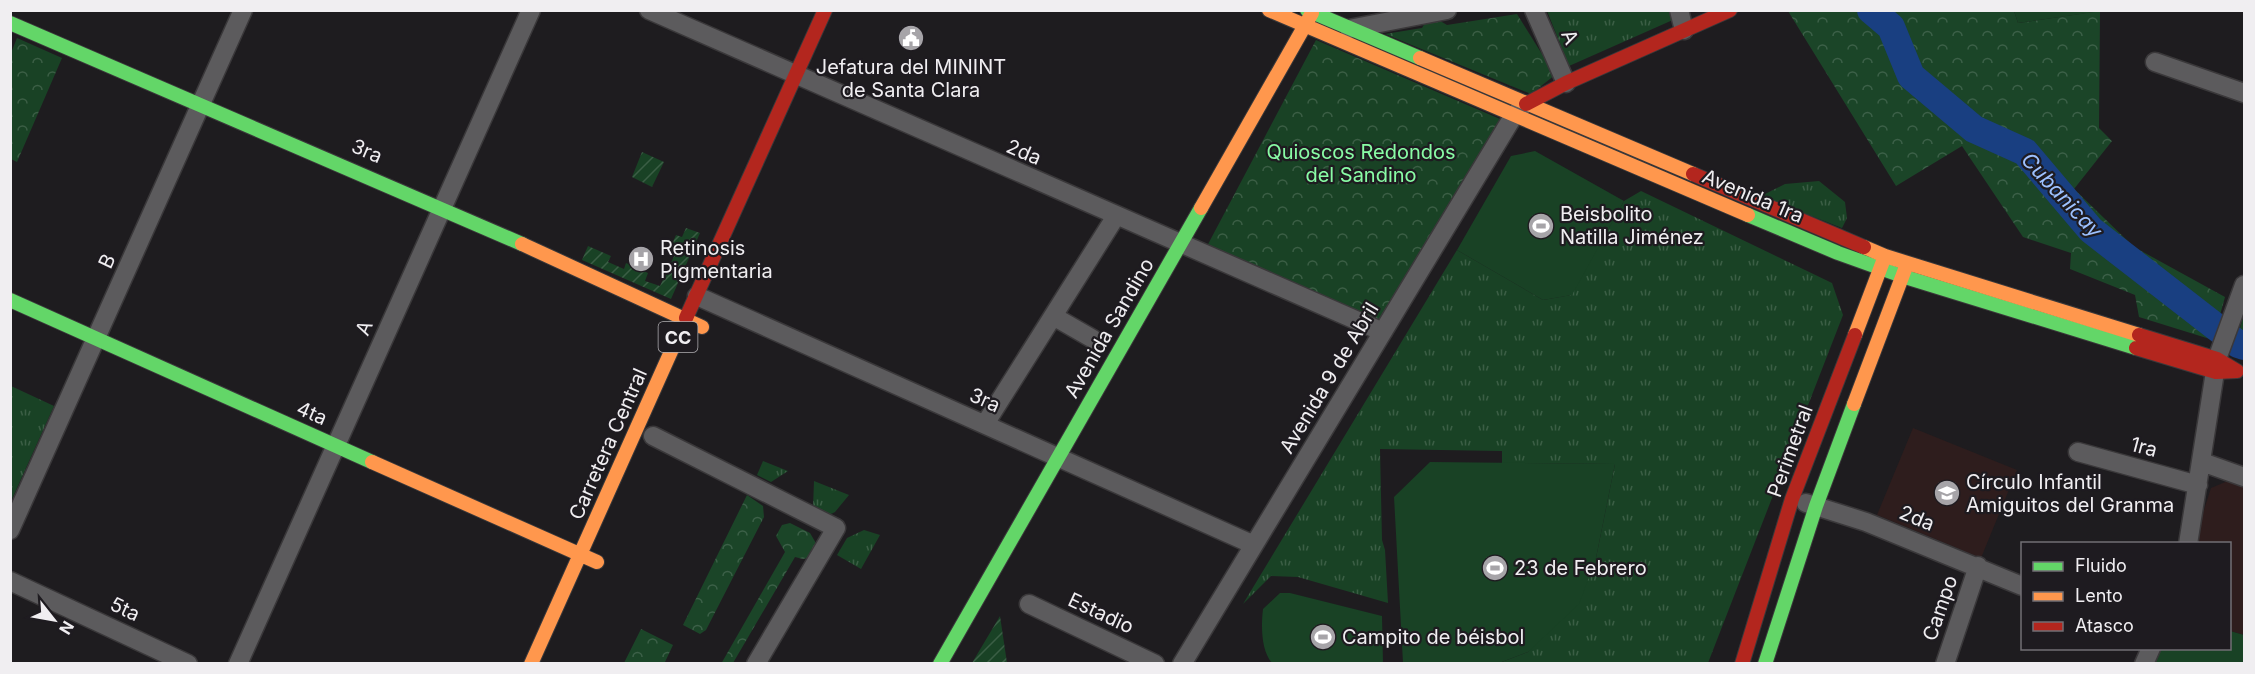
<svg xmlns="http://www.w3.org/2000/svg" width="2255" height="674" viewBox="0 0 2255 674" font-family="Inter,sans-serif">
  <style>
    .education { fill: #2e1d1d }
    .grass { fill: url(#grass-tufts) }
    .forest { fill: url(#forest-crowns) }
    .park { fill: url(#park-crowns) }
    .garden { fill: url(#garden-furrows) }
    .pitch { fill: #194225 }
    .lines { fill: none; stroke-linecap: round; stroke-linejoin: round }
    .river { stroke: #193f81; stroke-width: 28 }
    .street-casing { stroke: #3a383a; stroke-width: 21 }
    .fast-casing { stroke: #3a383a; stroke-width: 16 }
    .slow-casing { stroke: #3a383a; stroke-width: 16 }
    .jam-casing { stroke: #3a383a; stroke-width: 16 }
    .street { stroke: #5c5b5d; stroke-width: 18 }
    .fast { stroke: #63d668; stroke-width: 14 }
    .slow { stroke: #ff974d; stroke-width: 14 }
    .jam { stroke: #b3261e; stroke-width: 14 }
    .labels { text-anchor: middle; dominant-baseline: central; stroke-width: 4.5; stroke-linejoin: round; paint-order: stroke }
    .shield { fill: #1e1b20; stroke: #b1afb2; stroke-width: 1.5 }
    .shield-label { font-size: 18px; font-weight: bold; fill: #f0eef1 }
    .street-label { font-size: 20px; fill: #f0eef1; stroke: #1e1b20 }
    .poi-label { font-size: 20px; fill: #f0eef1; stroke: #1e1b20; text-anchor: start }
    .park-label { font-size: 20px; fill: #89fca5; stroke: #1e1b20 }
    .water-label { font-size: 21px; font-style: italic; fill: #9dc1ff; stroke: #1e1b20 }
  </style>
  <defs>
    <pattern id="grass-tufts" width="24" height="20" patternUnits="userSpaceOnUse" patternTransform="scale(1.5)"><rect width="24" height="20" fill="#194225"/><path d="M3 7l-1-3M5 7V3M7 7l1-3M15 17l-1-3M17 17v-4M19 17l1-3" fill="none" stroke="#3b5e45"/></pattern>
    <pattern id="forest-crowns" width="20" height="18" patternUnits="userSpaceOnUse" patternTransform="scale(1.5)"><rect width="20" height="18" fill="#1b4528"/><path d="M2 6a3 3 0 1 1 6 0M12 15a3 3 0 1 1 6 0" fill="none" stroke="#3c6048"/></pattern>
    <pattern id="park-crowns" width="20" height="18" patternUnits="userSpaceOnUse" patternTransform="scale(1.5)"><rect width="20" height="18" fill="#194225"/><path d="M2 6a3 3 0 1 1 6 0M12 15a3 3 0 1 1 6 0" fill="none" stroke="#3b5e45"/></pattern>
    <pattern id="garden-furrows" width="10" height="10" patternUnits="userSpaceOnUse" patternTransform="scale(1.5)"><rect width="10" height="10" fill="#194225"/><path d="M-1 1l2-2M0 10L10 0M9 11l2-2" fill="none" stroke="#3b5e45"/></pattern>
  </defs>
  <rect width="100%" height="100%" fill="#1e1c1f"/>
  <!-- education -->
  <path class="education" d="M1913,428l104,42 -36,88 -104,-43z
    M2230,480l14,4v151l-14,-4v-87h-37l18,-56z"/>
  <!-- grass -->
  <path class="grass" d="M1547,11h125l3,8 -106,47z
    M1819,181l26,21 2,16 -5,10 -81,-32 24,-12z
    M1641,191l191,92 11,32 -135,348h-209l29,-11 68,-94 19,-94 -113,-1v-12l-122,-2 2,91 3,10 3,53 -90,-26 -27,-1 -28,28 214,-354 86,50 28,-5 53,-94z
    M2244,315v44l-13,-4z
    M11,386l43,20 -42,93 -2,-1z
    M763,461l25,10 -17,11 -14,-7z
    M814,481l35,14 -14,17 -8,4 -14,-8z
    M864,530l16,5 -19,34 -24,-14 10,-17z"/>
  <!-- forest -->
  <path class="forest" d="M1788,11h226l4,12 82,-12 -1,117 13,13 -38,48 60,58 91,50 -12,43 -74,-23 -4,-22 -65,-26 1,-16 -48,-16 -61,-91 -66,40z
    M747,495l16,11 1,11 -58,113 -6,4 -17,-9z
    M790,523l20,10 7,12 -6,12 -8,2 -8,-2 -62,106 -12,1 64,-112 -9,-16 6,-11z
    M641,629l32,16 -8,17 3,1h-44z"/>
  <!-- park -->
  <path class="park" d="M1517,14l38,61 -24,19 -146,-60 37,-6 8,-13 17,10z
    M17,38l45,20 -45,104 -6,-3v-106z
    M1316,40l184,79 -120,204 -174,-75z"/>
  <!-- garden -->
  <path class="garden" d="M642,152l22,10 -12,25 -20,-10z
    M686,228l14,5 -29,66 -89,-39 6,-14 23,10 -3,6 16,7 2,-6 22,10 -3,8 15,5 16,-34 -4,-8 4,-9 6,2z
    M1000,616l7,47h-35z"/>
  <!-- pitch -->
  <path class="pitch" d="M2014,11v-1l88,1 -84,12z
    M1535,151l89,50 -52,94 -29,5 -86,-50 54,-94z
    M1430,462l185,2 -19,94 -17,46 -51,48 -29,11h-96l-9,-166z
    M1280,593h10l92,23 1,47h-111c-11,-13 -11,-37 -9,-54z
    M2230,631l14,4v28l-93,1 6,-15 73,-1z"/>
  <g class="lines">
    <!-- river -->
    <path class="river" d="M1871,10l20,17 20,49 63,53 51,23 66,78 147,114 6,2"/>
    <!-- street casing -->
    <g class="street-casing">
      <path id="street" d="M649,10l734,322
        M1534,10l32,73
        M1679,10l5,20
        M1349,29l98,-19
        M2155,62l89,31
        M697,296l557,249
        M1053,316l40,23
        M985,424l131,-208
        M653,436l183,92 -80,136
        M2078,452l120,33
        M2202,462l42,15
        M1806,503l60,19 156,64
        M10,530l233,-520
        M2188,544l29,-185 27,-74
        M10,581l178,83
        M1029,604l126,60
        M238,664l293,-654
        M1182,664l332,-549 8,-8
        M1945,664l33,-98
        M2144,664l7,-16"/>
    </g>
    <!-- fast casing -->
    <g class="fast-casing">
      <path id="fast" d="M1307,10l113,48
        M10,23l512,221
        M1748,215l90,38 64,23 234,72
        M10,300l362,162
        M940,664l261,-456
        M1765,664l51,-158 38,-102"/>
    </g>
    <!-- slow casing -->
    <g class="slow-casing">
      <path id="slow" d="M1269,10l479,205
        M1420,58l273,116
        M1201,208l111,-195
        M522,244l180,83
        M1864,247l21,9 254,79
        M1855,335l30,-79
        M1854,404l53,-140
        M372,462l225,100
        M531,664l155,-346"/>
    </g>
    <!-- jam casing -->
    <g class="jam-casing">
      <path id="jam" d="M1526,104l40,-21 164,-73
        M1693,174l171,73
        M686,318l139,-308
        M2136,348l80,24 21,-1 -20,-12 -78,-24
        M1742,664l50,-165 63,-164"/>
    </g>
    <!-- street -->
    <use href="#street" class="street"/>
    <!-- fast -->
    <use href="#fast" class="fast"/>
    <!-- slow -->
    <use href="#slow" class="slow"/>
    <!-- jam -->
    <use href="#jam" class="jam"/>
  </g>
  <!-- icons -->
  <defs>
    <g id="civic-disc" transform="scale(1.35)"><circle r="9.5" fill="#a6a4a8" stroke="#1e1b20"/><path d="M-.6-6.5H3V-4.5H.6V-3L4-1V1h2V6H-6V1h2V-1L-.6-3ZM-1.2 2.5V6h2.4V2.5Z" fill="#fff"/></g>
    <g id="stadium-disc" transform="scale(1.35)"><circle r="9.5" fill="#a6a4a8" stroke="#1e1b20"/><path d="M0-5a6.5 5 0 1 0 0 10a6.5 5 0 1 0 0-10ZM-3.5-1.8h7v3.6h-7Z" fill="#fff"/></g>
    <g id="hospital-disc" transform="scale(1.35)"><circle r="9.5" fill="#a6a4a8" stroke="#1e1b20"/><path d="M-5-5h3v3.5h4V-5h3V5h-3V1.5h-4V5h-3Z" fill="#fff"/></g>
    <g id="school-disc" transform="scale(1.35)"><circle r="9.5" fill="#a6a4a8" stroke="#1e1b20"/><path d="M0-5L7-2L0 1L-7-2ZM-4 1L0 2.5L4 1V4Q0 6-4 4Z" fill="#fff"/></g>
  </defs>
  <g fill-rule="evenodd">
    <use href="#civic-disc" x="911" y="38"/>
    <use href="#stadium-disc" x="1541" y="226"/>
    <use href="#hospital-disc" x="641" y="259"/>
    <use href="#school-disc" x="1947" y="493"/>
    <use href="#stadium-disc" x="1495" y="568"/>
    <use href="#stadium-disc" x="1323" y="637"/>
  </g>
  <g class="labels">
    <!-- shield labels -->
    <rect class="shield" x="658.5" y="322" width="39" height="30" rx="4.5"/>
    <g class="shield-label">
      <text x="678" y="337">CC</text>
    </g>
    <!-- street labels -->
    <g class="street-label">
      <text transform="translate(1570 37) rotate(66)">A</text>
      <text transform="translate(367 151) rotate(23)">3ra</text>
      <text transform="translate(1024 152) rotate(23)">2da</text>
      <text transform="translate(1753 196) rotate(23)">Avenida 1ra</text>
      <text transform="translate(107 261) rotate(-65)">B</text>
      <text transform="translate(364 328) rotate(-67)">A</text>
      <text transform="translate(1109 328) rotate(-60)">Avenida Sandino</text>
      <text transform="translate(1329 378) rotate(-59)">Avenida 9 de Abril</text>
      <text transform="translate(985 400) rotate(24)">3ra</text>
      <text transform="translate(312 413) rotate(24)">4ta</text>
      <text transform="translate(608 444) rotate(-66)">Carretera Central</text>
      <text transform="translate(2144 447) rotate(15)">1ra</text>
      <text transform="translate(1790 451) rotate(-70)">Perimetral</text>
      <text transform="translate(1917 518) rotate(22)">2da</text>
      <text transform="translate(1940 608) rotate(-71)">Campo</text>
      <text transform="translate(125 609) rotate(25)">5ta</text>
      <text transform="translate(1101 613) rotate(25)">Estadio</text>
    </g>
    <!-- poi labels -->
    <g class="poi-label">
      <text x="911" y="67" text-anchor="middle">Jefatura del MININT<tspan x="911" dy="23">de Santa Clara</tspan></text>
      <text x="1560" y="214">Beisbolito<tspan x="1560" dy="23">Natilla Jiménez</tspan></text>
      <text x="660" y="248">Retinosis<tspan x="660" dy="23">Pigmentaria</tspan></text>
      <text x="1966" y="482">Círculo Infantil<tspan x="1966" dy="23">Amiguitos del Granma</tspan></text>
      <text x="1514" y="568">23 de Febrero</text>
      <text x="1342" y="637">Campito de béisbol</text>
    </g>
    <!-- park labels -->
    <g class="park-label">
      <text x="1361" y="152">Quioscos Redondos<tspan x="1361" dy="23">del Sandino</tspan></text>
    </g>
    <!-- water labels -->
    <g class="water-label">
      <text transform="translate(2062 195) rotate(47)">Cubanicay</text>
    </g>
  </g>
  <!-- border -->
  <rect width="2255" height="674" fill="none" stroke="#f0eef1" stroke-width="24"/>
  <!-- legend -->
  <rect x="2021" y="542" width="210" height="108" fill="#1e1b20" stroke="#726f74" stroke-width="1.5"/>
  <rect x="2033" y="562" width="30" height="9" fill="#63d668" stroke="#726f74" stroke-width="1.5"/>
  <text x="2075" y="572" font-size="18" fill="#f0eef1">Fluido</text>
  <rect x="2033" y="592" width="30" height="9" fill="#ff974d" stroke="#726f74" stroke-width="1.5"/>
  <text x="2075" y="602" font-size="18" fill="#f0eef1">Lento</text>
  <rect x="2033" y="622" width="30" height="9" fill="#b3261e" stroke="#726f74" stroke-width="1.5"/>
  <text x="2075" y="632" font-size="18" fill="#f0eef1">Atasco</text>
  <!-- north arrow -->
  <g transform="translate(54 620) rotate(121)" stroke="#1e1b20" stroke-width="4.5" paint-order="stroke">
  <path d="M0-4.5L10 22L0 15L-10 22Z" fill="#f0eef1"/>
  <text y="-9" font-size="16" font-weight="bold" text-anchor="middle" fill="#f0eef1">N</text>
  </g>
</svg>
